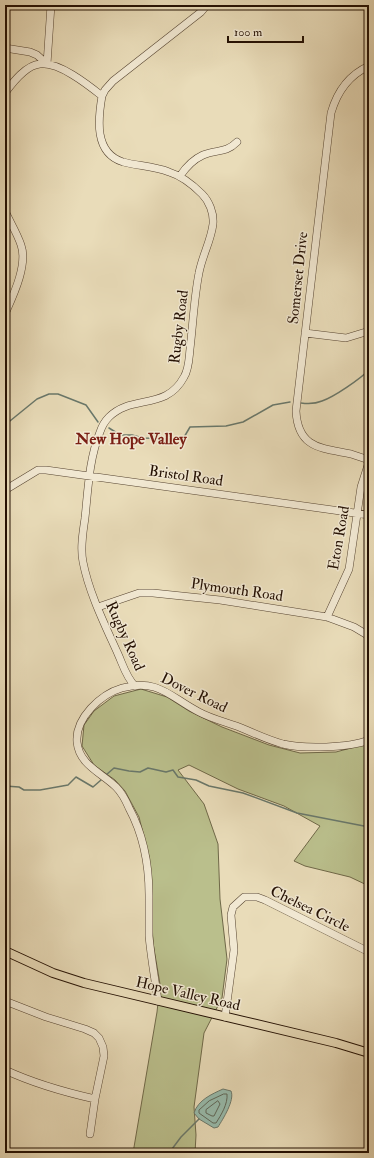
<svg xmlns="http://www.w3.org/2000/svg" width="374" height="1158" viewBox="0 0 374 1158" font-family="'IM FELL Double Pica',serif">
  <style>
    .green { fill: #babf8c; stroke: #6f6848 }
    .water { fill: #97bcae; stroke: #69776a }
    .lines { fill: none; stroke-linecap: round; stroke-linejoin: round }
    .shore { stroke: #5e6658; stroke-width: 1 }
    .stream { stroke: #69776a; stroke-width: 1.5 }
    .minor-casing { stroke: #554330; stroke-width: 8 }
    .major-casing { stroke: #241003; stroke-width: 10 }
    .minor { stroke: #f1e8d2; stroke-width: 7 }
    .major { stroke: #e9dcb9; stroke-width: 8 }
    .labels { text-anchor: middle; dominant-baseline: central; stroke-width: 3; stroke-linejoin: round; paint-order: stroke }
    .street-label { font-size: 15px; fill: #241003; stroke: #f1e8d2 }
    .neighbourhood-label { font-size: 16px; font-weight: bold; fill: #7a1f14; stroke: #f1e8d2 }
  </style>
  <rect width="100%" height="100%" fill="#e9dcb9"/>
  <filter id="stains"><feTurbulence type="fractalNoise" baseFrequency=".005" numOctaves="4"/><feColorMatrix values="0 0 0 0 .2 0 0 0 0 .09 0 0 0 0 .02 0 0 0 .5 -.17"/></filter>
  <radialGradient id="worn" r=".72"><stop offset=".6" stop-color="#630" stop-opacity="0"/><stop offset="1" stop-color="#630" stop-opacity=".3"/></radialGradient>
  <!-- green -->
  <path class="green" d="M141,689l26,8 22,14 33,16 47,18 31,8 36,-1 33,-9v143l-19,-9 -45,-11 -11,-5 26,-35 -36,-20 -46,-17 -49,-24 -11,5 26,34 14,40 2,55 7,60 -5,39 -18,35 -10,74 2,28 -1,18h-62l24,-141 3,-28 -7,-41 -4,-86 -10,-40 -14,-26 -10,-11 -21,-15 -12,-19 2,-21 10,-14 20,-15z"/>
  <!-- water -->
  <path class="water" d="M223,1089l8,2c4,9 -8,28 -13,36l-4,1 -15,-9 -5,-6c4,-13 18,-19 29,-24z"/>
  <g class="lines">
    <!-- shore -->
    <path class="shore" d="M224,1094h3c1,10 -6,21 -11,29h-3l-14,-10v-3l10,-9z
      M218,1101l2,3 -6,12h-2l-6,-3v-3z"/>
    <!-- stream -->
    <path class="stream" d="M301,403c7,1 14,1 21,-2 12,-4 38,-22 47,-31
      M5,425l32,-26 12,-5h9l28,11 12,17
      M109,428l8,5 6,2h9l11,3 40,1 7,-12 36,-1 17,-4 30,-17 17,-3
      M106,775l8,-7 15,3 11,1 8,-4 18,4 7,-2 5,7 18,3 13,6 34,7 54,20 72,14
      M5,786l14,1 5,3h16l28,-5 8,-8 17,10 8,-7
      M169,1153l12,-16 18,-18"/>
    <!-- minor casing -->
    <g class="minor-casing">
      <path id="minor" d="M5,48l25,4 7,3 10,9
        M47,64l4,-59
        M369,66c-20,9 -32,26 -38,47l-35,298c2,38 26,37 55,43 6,2 12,4 18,6
        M5,93c8,-11 21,-28 35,-29 19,-2 47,20 62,32 -4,23 -8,57 21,66 15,4 31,4 46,10 13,4 23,12 33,22 7,7 12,19 11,30 -2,17 -11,32 -14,49 -5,25 -6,51 -9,76 -1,9 -1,20 -6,28 -18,34 -52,17 -75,40 -4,4 -7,9 -9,15 -11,27 -12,58 -15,86 -2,14 -5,30 -2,44 6,31 22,63 35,92 5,11 8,23 17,32
        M102,96l3,-6 8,-9 88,-69 6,-7
        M180,176c6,-9 12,-16 23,-21 14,-6 22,-1 34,-13
        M5,211c5,11 12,22 16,34 7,20 -8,51 -16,69
        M305,333l41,5 23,-7
        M5,490l33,-20h8l323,45
        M98,607l41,-14h14l67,7 107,17 27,10 15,9
        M327,617l22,-48 12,-82 8,-25
        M5,1001l41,16 39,12 9,4 5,5 4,9 1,9 -9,43 -5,35
        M158,1001c-3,-22 -7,-43 -9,-65 0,-14 0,-27 0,-41 0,-29 -6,-61 -20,-87 -3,-7 -7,-15 -13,-21 -14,-14 -37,-22 -39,-45 -2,-24 24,-48 45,-54 36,-10 48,9 77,24 13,7 27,10 40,15 15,6 29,13 44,17 21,5 66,4 86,-4
        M225,1017l9,-67 -3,-35 2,-8 11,-10h13l8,3 104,52
        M5,1070c28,13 59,22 90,29"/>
    </g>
    <!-- major casing -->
    <g class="major-casing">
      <path id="major" d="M5,951l48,22 31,10 252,60 33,10"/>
    </g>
    <!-- minor -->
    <use href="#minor" class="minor"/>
    <!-- major -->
    <use href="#major" class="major"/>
  </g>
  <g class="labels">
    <!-- street labels -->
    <g class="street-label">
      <text transform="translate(298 278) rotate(-84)">Somerset Drive</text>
      <text transform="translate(179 327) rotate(-83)">Rugby Road</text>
      <text transform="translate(186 476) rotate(8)">Bristol Road</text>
      <text transform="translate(339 538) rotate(-80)">Eton Road</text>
      <text transform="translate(237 590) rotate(8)">Plymouth Road</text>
      <text transform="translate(125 636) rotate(66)">Rugby Road</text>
      <text transform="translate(194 693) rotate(26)">Dover Road</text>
      <text transform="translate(310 909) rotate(26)">Chelsea Circle</text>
      <text transform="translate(188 994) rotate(13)">Hope Valley Road</text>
    </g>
    <!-- neighbourhood labels -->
    <g class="neighbourhood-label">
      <text x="131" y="439">New Hope Valley</text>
    </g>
  </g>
  <!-- margin -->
  <rect width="374" height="1158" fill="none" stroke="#e9dcb9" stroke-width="20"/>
  <rect x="6" y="6" width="362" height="1146" fill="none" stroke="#241003" stroke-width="2"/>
  <rect x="10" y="10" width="354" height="1138" fill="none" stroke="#241003"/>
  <!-- scale -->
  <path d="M228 36v6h75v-6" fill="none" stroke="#241003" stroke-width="2"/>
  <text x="234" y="36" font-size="12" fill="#241003" stroke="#f1e8d2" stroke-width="3" paint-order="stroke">100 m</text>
  <rect width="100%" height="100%" filter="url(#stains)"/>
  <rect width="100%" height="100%" fill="url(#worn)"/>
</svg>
